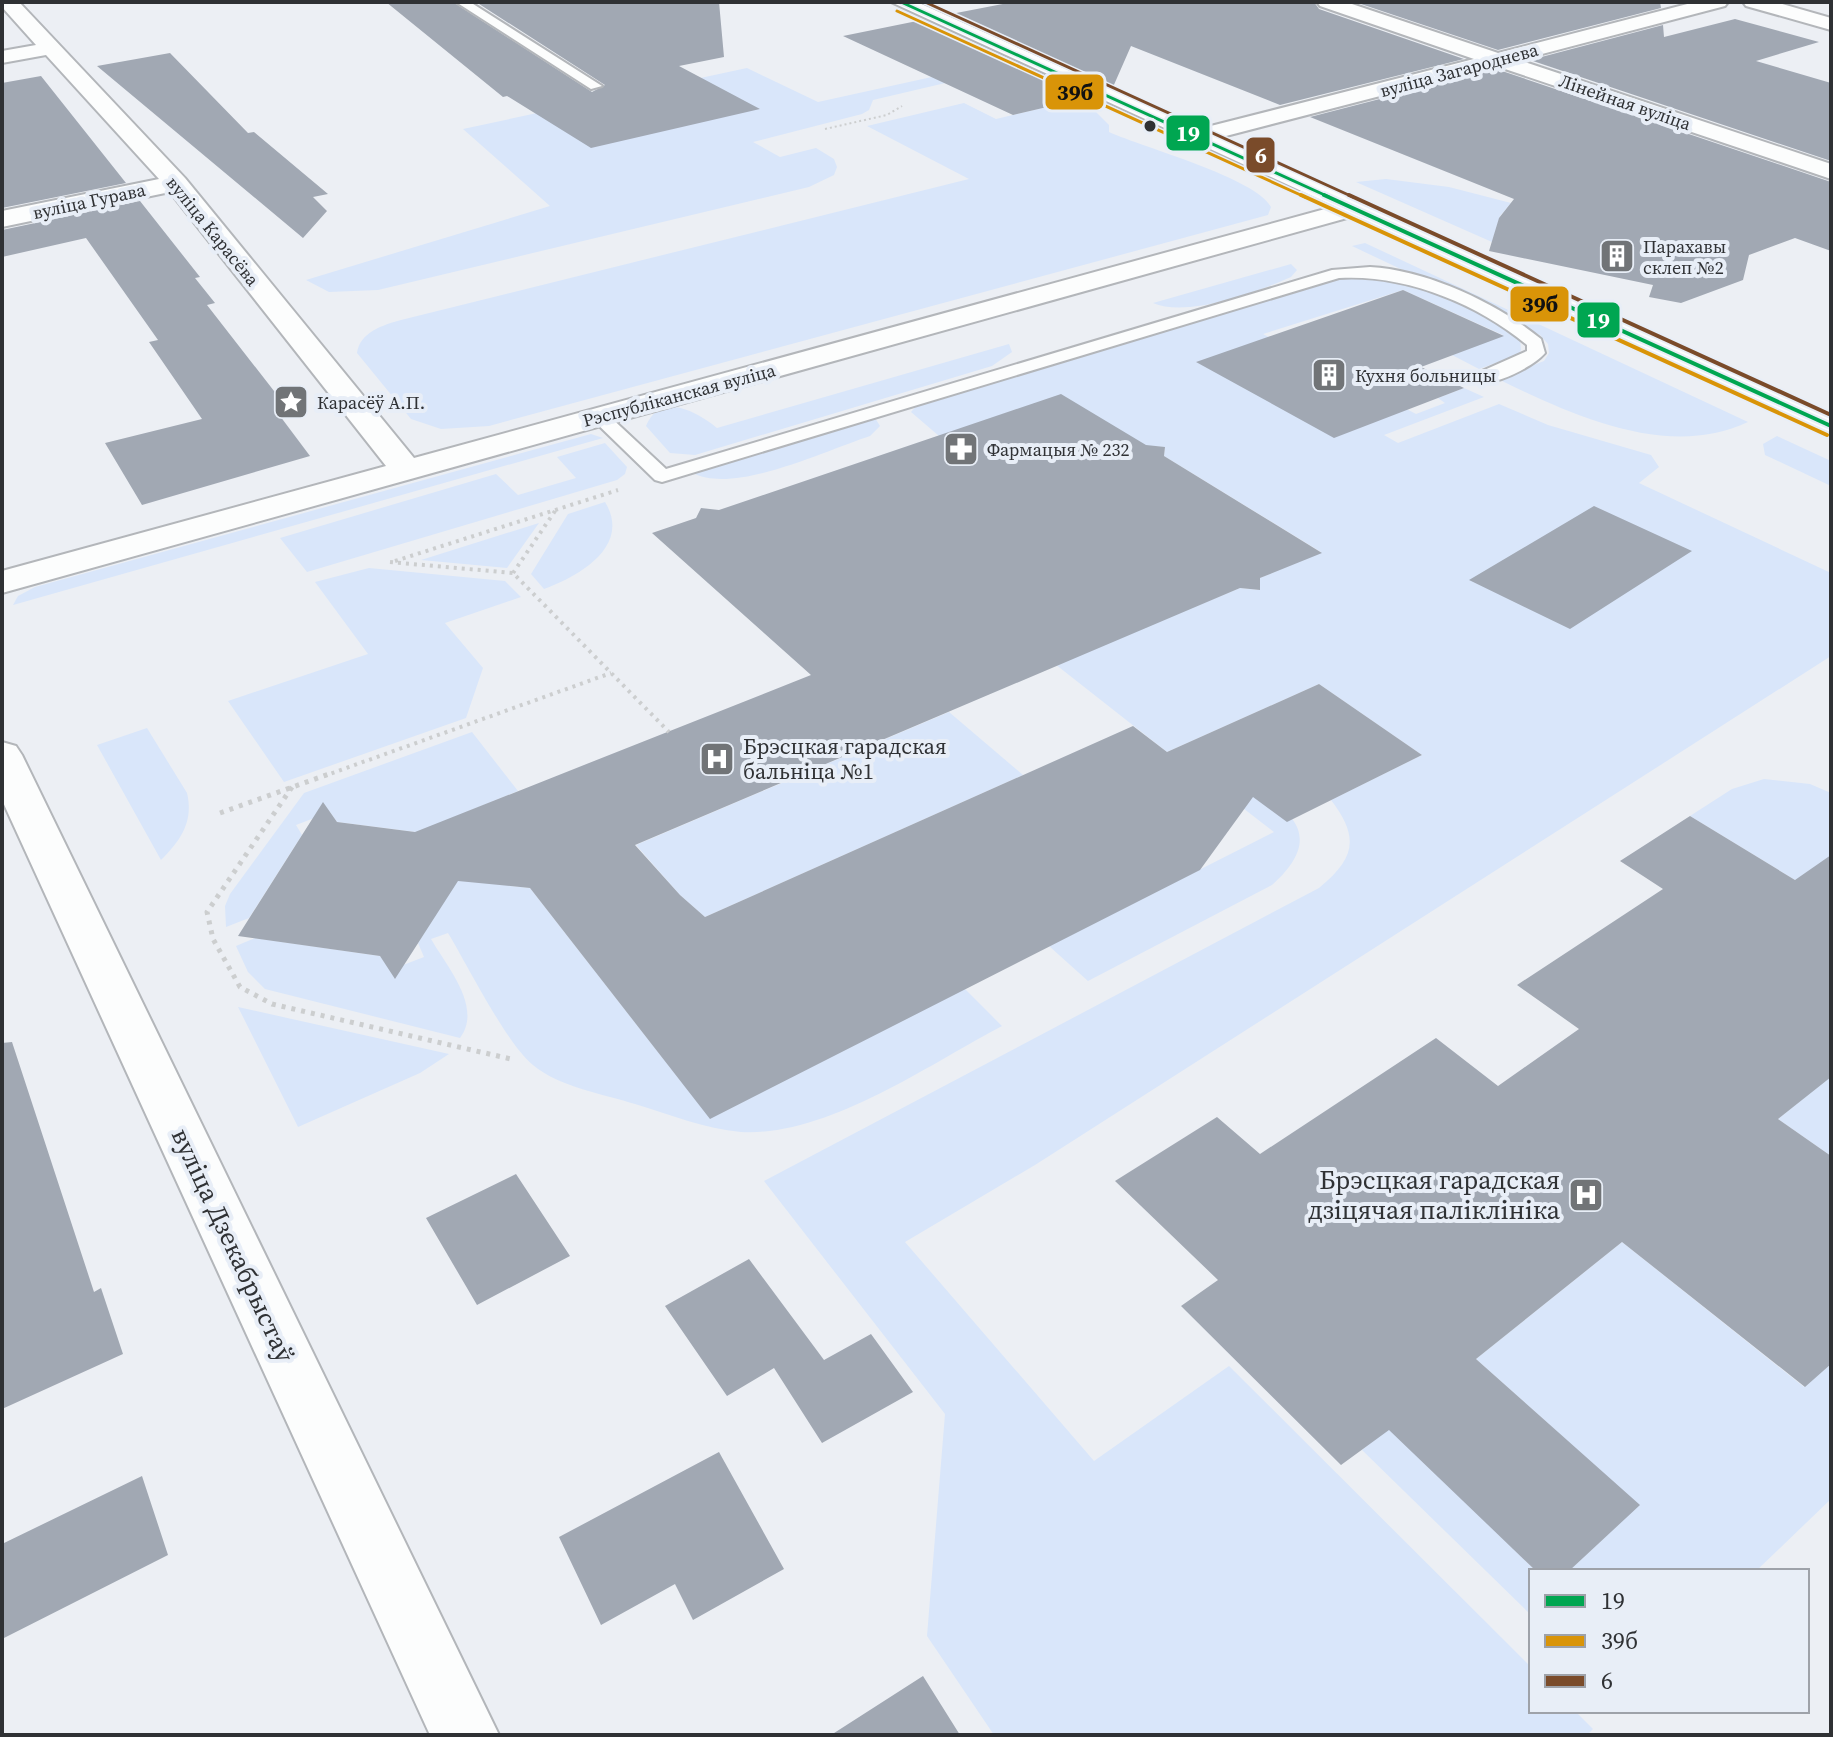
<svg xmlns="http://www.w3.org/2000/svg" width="1833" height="1737" viewBox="0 0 1833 1737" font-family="'Source Serif 4',serif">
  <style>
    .green { fill: #d9e6fa }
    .building { fill: #a1a8b3 }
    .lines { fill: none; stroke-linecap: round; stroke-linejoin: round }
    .lane-casing { stroke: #b3b6ba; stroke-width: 4 }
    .street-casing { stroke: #b3b6ba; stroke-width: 4 }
    .secondary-casing { stroke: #b3b6ba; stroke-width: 4 }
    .path-far2 { stroke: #cccecf; stroke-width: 2; stroke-dasharray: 2 3; stroke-linecap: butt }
    .path-far1 { stroke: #cccecf; stroke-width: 4; stroke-dasharray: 3 5; stroke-linecap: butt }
    .path { stroke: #cccecf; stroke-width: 5; stroke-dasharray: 4 6; stroke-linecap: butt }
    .lane { fill: #fcfdfd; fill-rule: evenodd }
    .street { fill: #fcfdfd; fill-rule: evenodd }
    .secondary { fill: #fcfdfd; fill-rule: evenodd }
    .bus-1-far1-casing { stroke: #e8eef7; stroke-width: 6 }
    .bus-1-casing { stroke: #e8eef7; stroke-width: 8 }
    .bus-2-far1-casing { stroke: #e8eef7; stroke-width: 6 }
    .bus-2-casing { stroke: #e8eef7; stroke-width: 8 }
    .bus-3-far1-casing { stroke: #e8eef7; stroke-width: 6 }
    .bus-3-casing { stroke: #e8eef7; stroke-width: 8 }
    .bus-1-far1 { stroke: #00a651; stroke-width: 3 }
    .bus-1 { stroke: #00a651; stroke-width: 4 }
    .bus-2-far1 { stroke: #d99408; stroke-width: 3 }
    .bus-2 { stroke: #d99408; stroke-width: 4 }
    .bus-3-far1 { stroke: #7a4b2a; stroke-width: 3 }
    .bus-3 { stroke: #7a4b2a; stroke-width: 4 }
    .bus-dot { fill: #2f3134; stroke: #e8eef7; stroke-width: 3 }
    .labels { text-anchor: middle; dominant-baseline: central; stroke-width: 8; stroke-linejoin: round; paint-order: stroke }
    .far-street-label { font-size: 18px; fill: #2f3134; stroke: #e8eef7 }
    .far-poi-label { font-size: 18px; fill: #2f3134; stroke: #e8eef7; text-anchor: start }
    .poi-label { font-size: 22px; fill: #2f3134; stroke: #e8eef7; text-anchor: start }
    .near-poi-label { font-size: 26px; fill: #2f3134; stroke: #e8eef7; text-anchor: end }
    .near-street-label { font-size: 26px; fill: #2f3134; stroke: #e8eef7 }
    .line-badge { stroke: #e8eef7; stroke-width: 3 }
    .badge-label { font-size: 22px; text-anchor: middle; font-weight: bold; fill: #fff }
    .pale-badge-label { font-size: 22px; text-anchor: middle; font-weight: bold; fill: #111 }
  </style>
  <rect width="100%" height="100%" fill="#eceff4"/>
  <!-- green -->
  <path class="green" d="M991,64l-3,9 -115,27 -4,10 -7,4 -109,28 27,15 36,-9 18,11 3,8 -3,8 -25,12 -431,103 -49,2 -23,-12 244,-74 -87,-77 284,-61 71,34z
    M1055,89l32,14 22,22v7c33,15 147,46 162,75l-3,8 -779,211 -48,3 -30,-10 -54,-66c3,-21 26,-28 44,-33l568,-141 -102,-53 97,-23 32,16 68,-16z
    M1386,179l63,8 62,16 -11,13 -8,26 -136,-60z
    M1365,243l383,179c-80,38 -176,-7 -250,-43l46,-18 5,-8 -1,-9 -8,-9 -188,-89z
    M1291,264l6,6 -6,7c-33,15 -104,41 -138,26z
    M1363,277c51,4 116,32 157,62l1,11 -3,5 -39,14 -27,-14 51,-20 -100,-45 -140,44 153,80 29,-11 -7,-5 26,-10 20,9 -100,38 14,8 101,-39 49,21 103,30 8,12 -20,16 192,90v83l-796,509 -130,77 189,219 135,-95 302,301v44h44l18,18 -6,6h-593l-67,-99 18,-222 -181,-233 555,-293c36,-30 41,-50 12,-88l91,-45 -103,-71 -152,68 -112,-88 185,-76 19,2 1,-12 61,-26 -157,-96 1,-9 -226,-11 -28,-24 7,-8 412,-124z
    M1009,344l3,8 -20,14 -297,89 -25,-2 -24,-27c14,-35 52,-14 71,2z
    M875,418l5,8 -10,10c-43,14 -136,59 -177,37z
    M591,434l12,4 -590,167 5,-9 17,-9z
    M1777,436l54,25v25l-66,-31 -2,-11z
    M605,443l22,24 -2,7 -8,6 -310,92 -27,-34 216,-64 22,21 58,-17 -19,-21z
    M605,502c27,44 -26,74 -61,87l-13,-15 37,-60z
    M539,523l-32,45 -86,-8z
    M369,568l136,13 16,16 -76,26 38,45 -17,50 -182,64 -56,-81 140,-47 -53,-72z
    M949,712l74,63 -318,142 -25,-22 -44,-50z
    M147,728l40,65c7,29 -7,48 -26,67l-64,-115z
    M472,732l46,59 -49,20 -6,27 -126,-16 -7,-10 -34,13 6,10 -53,83 -23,9 -1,-21 5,-12 74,-101z
    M1217,771c51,27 123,53 55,114l-184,96 -39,-35 225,-114 -57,-44z
    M1764,779l46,5 21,9v79l-36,8 -105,-64 42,-27z
    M473,855l37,31 20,2 153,196 282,-95 37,37c-74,39 -176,111 -261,106 -36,-3 -72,-18 -106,-28 -32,-10 -76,-17 -102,-39 -27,-22 -65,-99 -85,-132l-17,6c16,28 52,68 29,99l-195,-49 -17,-17 -12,-26 19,-8 125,18 10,14 34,-13 -6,-14z
    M238,1007l211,47 -29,19 -122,54z
    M1831,1076v80l-53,-37z
    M1622,1242l182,145 27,-23v135l-75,72h-187l70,-66 -163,-146z
    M1388,1428l148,143h-5v44l-169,-165z"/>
  <!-- building -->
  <path class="building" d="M386,2h67l139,90 13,-7 -129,-83h243l5,55 -45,9 81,43 -169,39 -84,-52 -4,1z
    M1013,2h301l5,7 145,50 -184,46 -149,-59 -18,41 -162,-73z
    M1355,2h305l1,6 -163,42z
    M1735,19l84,23 -63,19 75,22v78l-301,-101 133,-35 1,12z
    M922,20l168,77 -77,18 -170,-79z
    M170,53l78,80 6,-1 74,62 -15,3 14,14 -24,27 -206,-172z
    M1496,69l335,113v69l-36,-13 -46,17 -6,25 -62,23 -32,-6 4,-12 -164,-34 10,-33 15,-19 -204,-82z
    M41,76l85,107 -124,25v-125z
    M140,201l60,76 -5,1 20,25 -8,2 81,104 -11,3 33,44 -168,49 -37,-62 97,-24 -53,-77 9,-2 -72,-102 -84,19v-27z
    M1403,290l101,46 -83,31 43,21 -130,50 -138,-76z
    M1061,394l85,51 19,2 -1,9 158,97 -62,25v12l-20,-2 -605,257 45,50 25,22 428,-191 34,26 152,-68 103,71 -135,67 -34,-25 -53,73 -490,249 -180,-231 -72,-7 -63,98 -15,-23 -142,-20 85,-134 14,20 78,10 396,-157 -159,-142 44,-15 5,-10 18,2z
    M1594,506l98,45 -122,78 -101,-49z
    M1690,816l105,64 36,-25v222l-53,42 53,37v208l-26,23 -183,-145 -146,117 164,146 -71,66h-33l-147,-141 -48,35 -160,-159 37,-26 -103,-99 102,-64 43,37 176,-116 62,48 81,-57 -62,-44 146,-96 -43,-28z
    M12,1042l82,250 7,-4 22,66 -121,55v-366z
    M516,1174l54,82 -93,49 -51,-87z
    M749,1259l75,101 47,-26 42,58 -91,51 -48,-75 -47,28 -62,-90z
    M719,1452l65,117 -91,51 -18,-36 -74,41 -42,-88z
    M142,1476l26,79 -166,84v-95z
    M923,1676l37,59h-129z"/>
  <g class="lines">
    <!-- lane casing -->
    <g class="lane-casing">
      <path id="lane" d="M456,2h14l132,84 -11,3z
        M1370,267c57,3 127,36 171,72l4,14c-13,15 -53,34 -72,30v-8l54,-24v-6c-50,-42 -123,-71 -188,-67l-677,204 -7,-2 -65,-63 2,-4h14l60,56 666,-199z"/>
    </g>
    <!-- street casing -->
    <g class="street-casing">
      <path id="street" d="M2,2h17l166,176 229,280 933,-255h18l4,5 -4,5 -1363,380v-22l384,-105 -216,-274 -168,35v-16l157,-32 -113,-124 -44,8v-12l34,-6 -34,-38z
        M1317,2h29l152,51 197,-51h33l-3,4 -206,54 312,104v15l-335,-113 -297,77 -8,-2 -4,-5 4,-5 283,-72 -154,-53z
        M1743,2h32l56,16v12l-85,-24z
        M2,742l14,4 6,9 477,980h-69l-428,-935z"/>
    </g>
    <!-- secondary casing -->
    <g class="secondary-casing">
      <path id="secondary" d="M891,2h26l914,412v21z"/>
    </g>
    <!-- path-far2 -->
    <path class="path-far2" d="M825,129l62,-14 15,-9"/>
    <!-- path-far1 -->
    <path class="path-far1" d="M395,561l223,-71
      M390,562l123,11 156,159
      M513,573l42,-62
      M324,776l287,-103"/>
    <!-- path -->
    <path class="path" d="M292,787l-85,125 6,27 27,48 32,17 239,55
      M220,813l109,-39"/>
    <!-- lane -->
    <use href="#lane" class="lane"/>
    <!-- street -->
    <use href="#street" class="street"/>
    <!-- secondary -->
    <use href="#secondary" class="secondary"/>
    <!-- bus-1-far1 casing -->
    <g class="bus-1-far1-casing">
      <path id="bus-1-far1" d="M901,2l428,195"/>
    </g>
    <!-- bus-1 casing -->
    <g class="bus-1-casing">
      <path id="bus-1" d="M1324,195l507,231"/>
    </g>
    <!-- bus-2-far1 casing -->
    <g class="bus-2-far1-casing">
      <path id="bus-2-far1" d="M897,11l408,186"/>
    </g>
    <!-- bus-2 casing -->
    <g class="bus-2-casing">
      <path id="bus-2" d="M1301,195l526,240"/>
    </g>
    <!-- bus-3-far1 casing -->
    <g class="bus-3-far1-casing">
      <path id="bus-3-far1" d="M925,2l428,195"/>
    </g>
    <!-- bus-3 casing -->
    <g class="bus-3-casing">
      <path id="bus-3" d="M1349,195l482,220"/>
    </g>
    <!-- bus-1-far1 -->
    <use href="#bus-1-far1" class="bus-1-far1"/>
    <!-- bus-1 -->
    <use href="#bus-1" class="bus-1"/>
    <!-- bus-2-far1 -->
    <use href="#bus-2-far1" class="bus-2-far1"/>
    <!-- bus-2 -->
    <use href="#bus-2" class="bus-2"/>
    <!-- bus-3-far1 -->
    <use href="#bus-3-far1" class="bus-3-far1"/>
    <!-- bus-3 -->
    <use href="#bus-3" class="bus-3"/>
  </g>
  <!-- icons -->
  <defs>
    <g id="building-square" transform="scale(1.8)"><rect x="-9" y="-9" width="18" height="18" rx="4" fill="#717477" stroke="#e8eef7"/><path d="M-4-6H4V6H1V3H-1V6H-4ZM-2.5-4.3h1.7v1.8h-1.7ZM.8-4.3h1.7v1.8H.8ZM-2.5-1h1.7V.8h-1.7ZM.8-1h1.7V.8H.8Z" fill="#fff"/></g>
    <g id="sight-square" transform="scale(1.8)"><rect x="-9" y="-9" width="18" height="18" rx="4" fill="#717477" stroke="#e8eef7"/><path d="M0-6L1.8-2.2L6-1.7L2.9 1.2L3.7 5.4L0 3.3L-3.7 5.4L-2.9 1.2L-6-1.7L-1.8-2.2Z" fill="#fff"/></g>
    <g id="pharmacy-square" transform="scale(1.8)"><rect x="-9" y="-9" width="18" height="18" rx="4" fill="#717477" stroke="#e8eef7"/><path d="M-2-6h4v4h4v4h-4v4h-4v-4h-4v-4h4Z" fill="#fff"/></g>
    <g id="hospital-square" transform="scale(1.8)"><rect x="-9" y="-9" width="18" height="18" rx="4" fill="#717477" stroke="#e8eef7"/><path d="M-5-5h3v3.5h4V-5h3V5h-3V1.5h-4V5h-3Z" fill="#fff"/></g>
  </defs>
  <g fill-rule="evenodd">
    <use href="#building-square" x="1617" y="256"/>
    <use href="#building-square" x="1329" y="375"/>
    <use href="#sight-square" x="291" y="402"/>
    <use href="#pharmacy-square" x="961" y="449"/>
    <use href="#hospital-square" x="717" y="759"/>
    <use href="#hospital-square" x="1586" y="1195"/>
  </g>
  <!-- markers -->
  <circle class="bus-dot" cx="1150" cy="126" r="7"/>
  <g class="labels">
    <!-- far-street labels -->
    <g class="far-street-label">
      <text transform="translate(1459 70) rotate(-15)">вуліца Загароднева</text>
      <text transform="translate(1625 102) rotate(19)">Лінейная вуліца</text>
      <text transform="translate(89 201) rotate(-12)">вуліца Гурава</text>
      <text transform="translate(213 231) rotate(51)">вуліца Карасёва</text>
      <text transform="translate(679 395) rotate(-15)">Рэспубліканская вуліца</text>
    </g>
    <!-- far-poi labels -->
    <g class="far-poi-label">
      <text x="1643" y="246">Парахавы<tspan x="1643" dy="21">склеп №2</tspan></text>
      <text x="1355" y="375">Кухня больницы</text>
      <text x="317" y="402">Карасёў А.П.</text>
      <text x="987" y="449">Фармацыя № 232</text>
    </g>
    <!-- poi labels -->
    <g class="poi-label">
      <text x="743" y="746">Брэсцкая гарадская<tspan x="743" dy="25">бальніца №1</tspan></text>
    </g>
    <!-- near-poi labels -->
    <g class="near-poi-label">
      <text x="1560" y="1180">Брэсцкая гарадская<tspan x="1560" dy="30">дзіцячая паліклініка</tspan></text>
    </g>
    <!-- near-street labels -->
    <g class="near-street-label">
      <text transform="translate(233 1245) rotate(65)">вуліца Дзекабрыстаў</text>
    </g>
  </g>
  <g class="line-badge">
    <rect x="1044" y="73" width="61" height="38" rx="8" fill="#d99408"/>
    <rect x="1165" y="114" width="46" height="38" rx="8" fill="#00a651"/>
    <rect x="1245" y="136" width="31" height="38" rx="8" fill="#7a4b2a"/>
    <rect x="1509" y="285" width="61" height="38" rx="8" fill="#d99408"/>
    <rect x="1576" y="301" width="45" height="38" rx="8" fill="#00a651"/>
  </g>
  <g class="badge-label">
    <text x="1188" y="141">19</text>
    <text x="1261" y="163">6</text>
    <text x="1598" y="328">19</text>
  </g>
  <g class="pale-badge-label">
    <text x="1075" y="100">39б</text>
    <text x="1540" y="312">39б</text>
  </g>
  <!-- border -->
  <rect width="1833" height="1737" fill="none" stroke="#2f3134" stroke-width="8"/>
  <!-- legend -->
  <rect x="1529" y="1569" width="280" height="144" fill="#e8eef7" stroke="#9ea2a9" stroke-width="2"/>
  <rect x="1545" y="1595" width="40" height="12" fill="#00a651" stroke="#9ea2a9" stroke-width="2"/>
  <text x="1601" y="1609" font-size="24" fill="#2f3134">19</text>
  <rect x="1545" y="1635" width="40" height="12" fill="#d99408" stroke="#9ea2a9" stroke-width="2"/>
  <text x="1601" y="1649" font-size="24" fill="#2f3134">39б</text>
  <rect x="1545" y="1675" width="40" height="12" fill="#7a4b2a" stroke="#9ea2a9" stroke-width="2"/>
  <text x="1601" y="1689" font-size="24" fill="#2f3134">6</text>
</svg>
